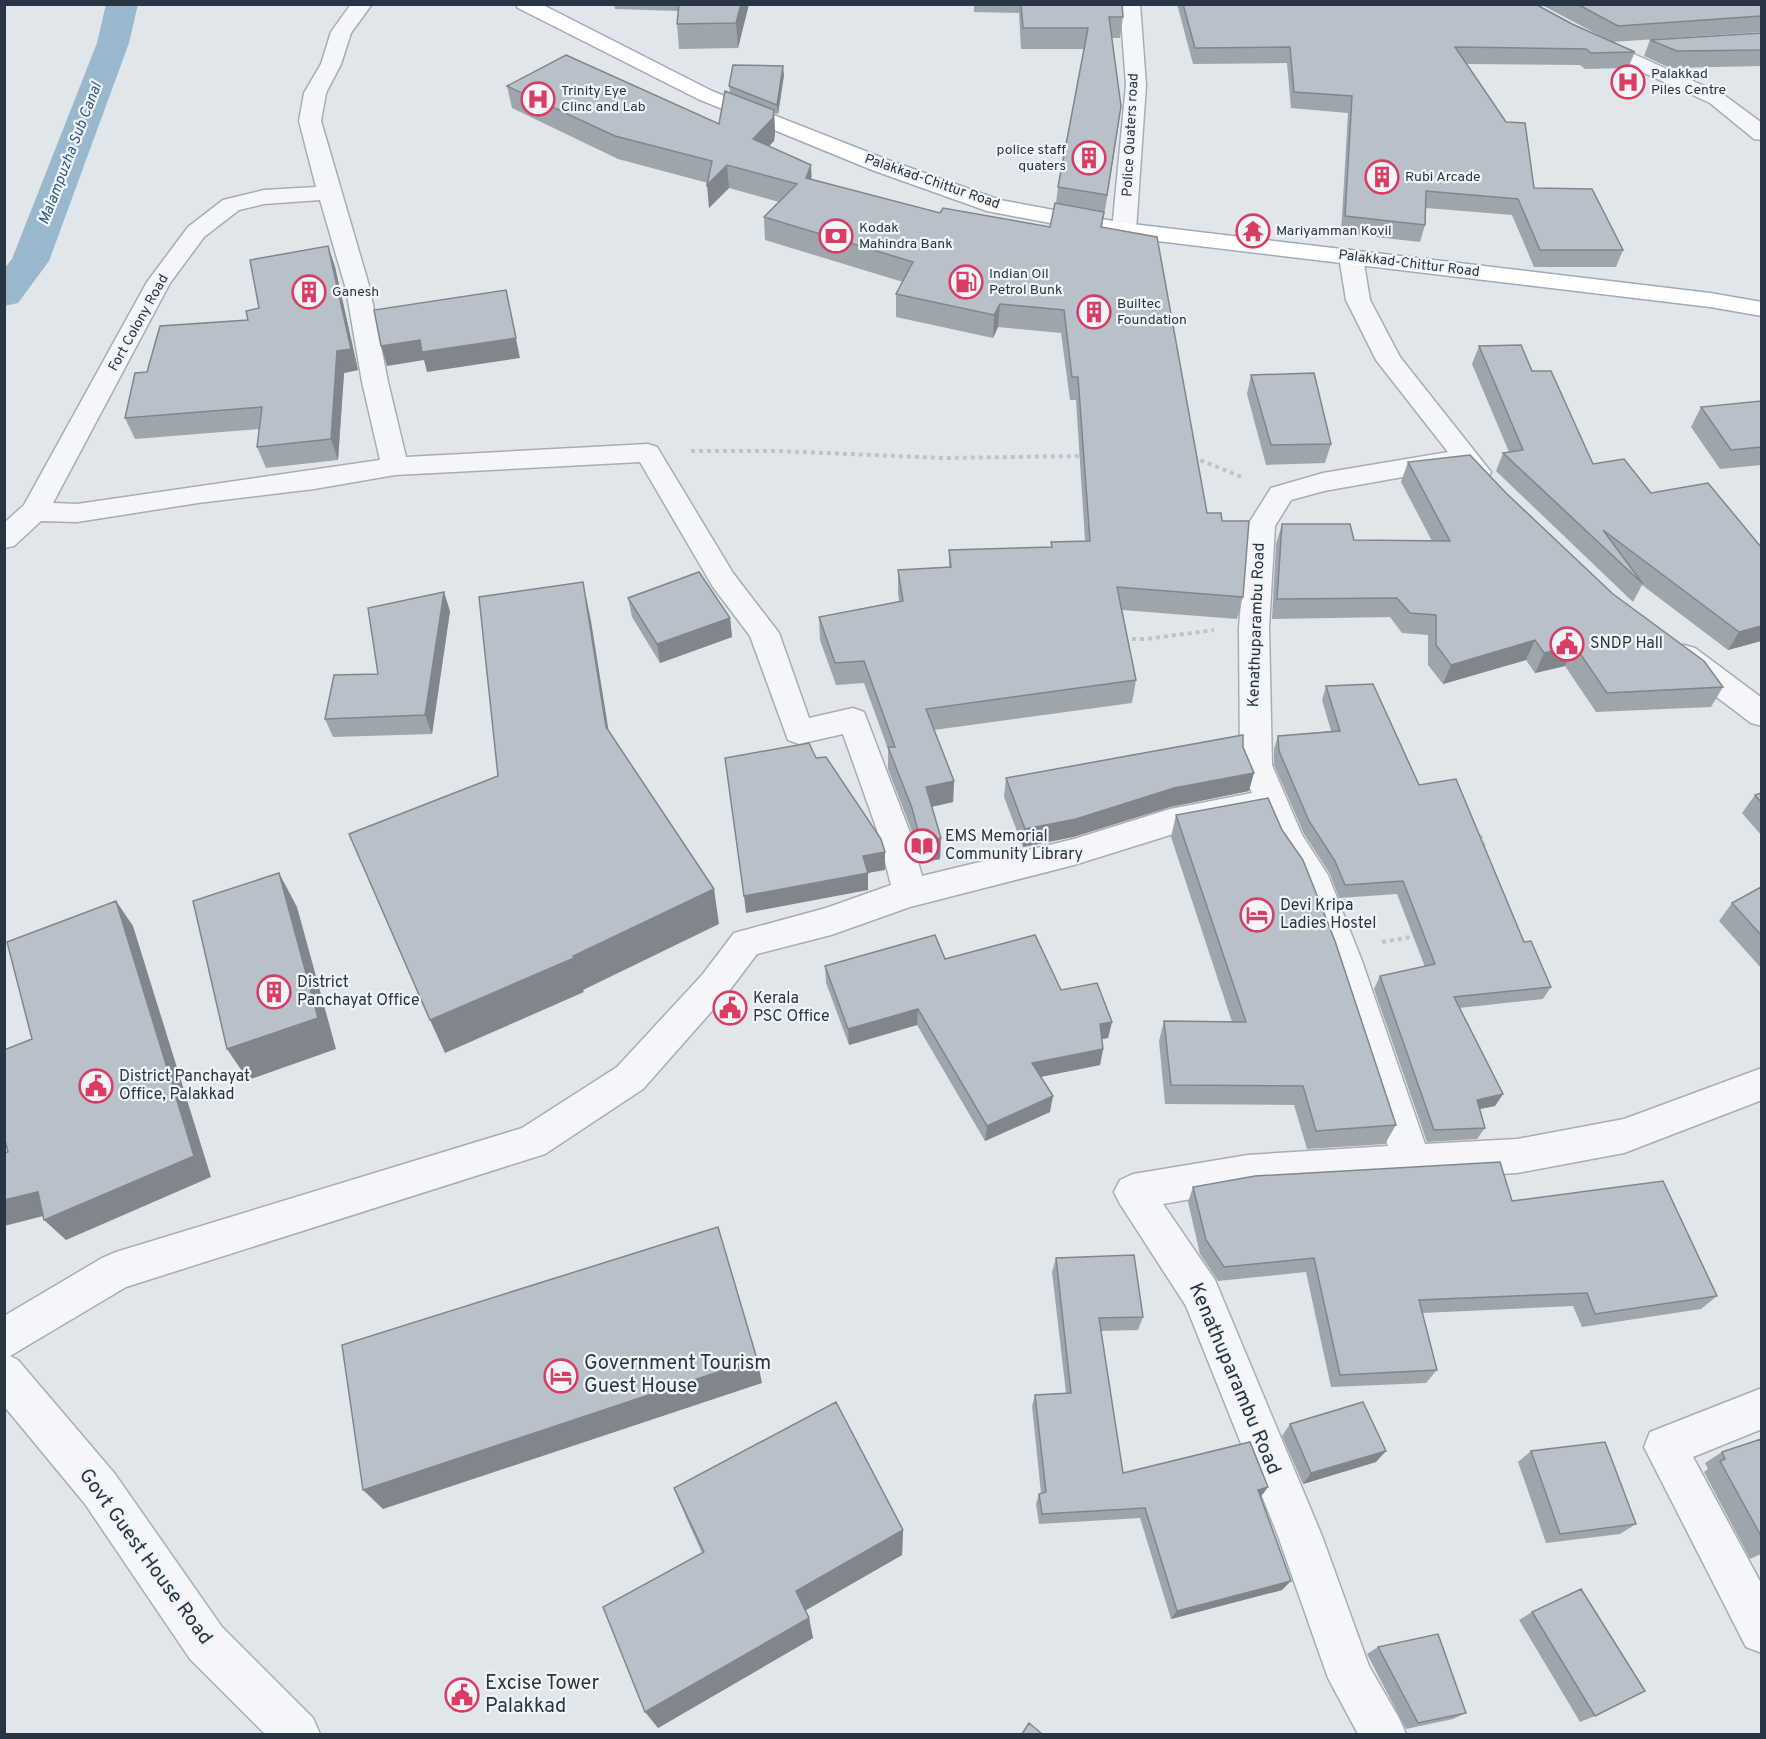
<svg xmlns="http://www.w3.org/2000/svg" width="1766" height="1739" viewBox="0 0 1766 1739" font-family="Overpass,sans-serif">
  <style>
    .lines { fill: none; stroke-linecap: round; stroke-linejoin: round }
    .canal { fill: #9ab8cd; fill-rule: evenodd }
    .minor-casing { stroke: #a6adb6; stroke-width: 3 }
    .major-casing { stroke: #9fabb8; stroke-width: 3 }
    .path { stroke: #bfc4ca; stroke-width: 4; stroke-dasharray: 4 4; stroke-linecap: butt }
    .minor { fill: #f4f6f9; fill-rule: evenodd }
    .major { fill: #fff; fill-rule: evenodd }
    .wall { fill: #9ea5ad }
    .shaded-wall { fill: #81868d }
    .building { fill: #b8c0c9; stroke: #81868d; stroke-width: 1.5 }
    .labels { text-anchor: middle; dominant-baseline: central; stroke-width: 4.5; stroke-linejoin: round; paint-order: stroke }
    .far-poi-label { font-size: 14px; fill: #283544; stroke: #f1f5f8; text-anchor: start }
    .far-street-label { font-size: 14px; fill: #283544; stroke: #f1f5f8 }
    .far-water-label { font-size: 15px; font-style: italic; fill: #2f597b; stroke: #f1f5f8 }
    .street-label { font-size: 16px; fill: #283544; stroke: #f1f5f8 }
    .poi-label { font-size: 16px; fill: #283544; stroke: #f1f5f8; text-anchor: start }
    .near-poi-label { font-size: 20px; fill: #283544; stroke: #f1f5f8; text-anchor: start }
    .near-street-label { font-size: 20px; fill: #283544; stroke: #f1f5f8 }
  </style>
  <rect width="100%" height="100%" fill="#e1e6eb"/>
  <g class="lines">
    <!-- canal -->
    <path class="canal" d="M106,4h32l-9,39 -80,218 -31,42 -14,3v-37l8,-10 85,-216z"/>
    <!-- minor casing -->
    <g class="minor-casing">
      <path id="minor" d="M351,4h21l-21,29 -10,31 -15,29 -5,28 49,168 18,93 18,75 242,-13 9,3 76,126 46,60 30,85 44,-10 11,4 45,118 13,46 152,-37 96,-30 82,-16 -12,-28 -1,-137 8,-102 24,-38 52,-15 125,-21 -72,-92 -30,-60 -7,-43 4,-5 8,-2 8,2 4,5 7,43 30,57 91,115 -3,6c-15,4 -20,0 -29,-11l-135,24 -33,9 -16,26 -6,102 3,137 30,70 26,40 34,86 63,183 92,-5 107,-20 138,-51v32l-138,53 -107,20 -269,16 -85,15 52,76 107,256 47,130 30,52 7,16h-48l-30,-56 -50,-142 -92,-230 -66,-102 -6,-12 6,-12 13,-6 115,-19 140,-9 -60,-185 -31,-81 -21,-30 -14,-33 -92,18 -96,30 -164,42 -79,28 -74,19 -31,41 -83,94 -98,65 -419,133 -116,69 8,4 97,114 107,153 91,91 7,16h-55l-75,-75 -105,-155 -81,-98v-90l98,-58 14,-6 406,-124 95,-61 85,-92 32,-42 92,-25 65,-23 -14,-55 -34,-96 -44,10 -11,-4 -38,-104 -37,-49 -73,-125 -245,13 -81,14 -116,14 -121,19 -36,-1 -27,25 -10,2v-25l20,-18 123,-223 41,-55 35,-27 41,-10 52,-3 -17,-66 5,-28 17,-29 10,-32zM320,200l26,89 16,93 18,78 -303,44 -24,-1 117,-220 34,-46 35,-27 25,-6z
        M1120,4h20l6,81 -10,145 -4,5 -8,2 -8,-2 -4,-5 14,-145z
        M1508,4h26l47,26 143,65 38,28v17l-8,-1 -44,-36 -143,-65 -56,-30z
        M1684,645l11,3 67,50v28l-11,-3 -78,-59 -4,-8 4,-8z
        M1762,1388v41l-69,28 69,128v68l-16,-6 -102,-200 6,-15z"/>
    </g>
    <!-- major casing -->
    <g class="major-casing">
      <path id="major" d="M515,4h26l171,87 176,69 112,40 124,23 586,70 52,9v14l-52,-9 -586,-70 -137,-26 -115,-41 -174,-71 -180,-91z"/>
    </g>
    <!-- path -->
    <path class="path" d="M691,451h87l165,7 139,-2
      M1193,457l51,21
      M1124,639h22l68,-9
      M1480,835l4,12
      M1382,942l34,-6"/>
    <!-- minor -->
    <use href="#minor" class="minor"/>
    <!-- major -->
    <use href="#major" class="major"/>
  </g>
  <!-- wall -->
  <path class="wall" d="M614,4h135l-11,44 -59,1 -2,-25 1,-13 -63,-2z
    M974,4h148l1,13 -3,21h-8l6,90 -16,99 105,286 15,8 21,76 -6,22 -115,-9 14,70 -4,23 -198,27 20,51 -1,21 -21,5 9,31 -1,21 -19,4 -10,-34 -23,-60v-20l-24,-66 -28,2 -16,-45 -1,-23 80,-16 -1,-8v-23l51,-3v-17l102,-3v-5l34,-1 -9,-141h-6l-9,-67 -63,-6 -5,11 -97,-21v-23l7,-12 -138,-42 -1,-23 15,-15 -50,-14 -20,20 -1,-25 -90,-24 -106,-51 -5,-22 212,38 11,-31 -1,-7 55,-11 -6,39 -4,-1 1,20 -1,8 -5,5 42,19v14l129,34 110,14 6,-24 2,-16 26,-138h-63l-2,-36 -45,-1z
    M1177,4h358l37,20 63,28 -7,16 -43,1 -5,-4 -114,-1 68,124 89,62 -7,17h-82l-22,-52 -86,-7 -1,17 -5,17 -79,-9 7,-120 -57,-5 -4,-45 -94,1z
    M1540,4h221v28l-149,10z
    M1761,33v33l-91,2 -26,-12 6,-16z
    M328,246l7,21 23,103 -14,3 -6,87 -72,8 -9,-21 2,-18 -124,10 -10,-21 22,-46 101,-52 11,-12z
    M1479,346l53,25 61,93 168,83v94l-33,9 -86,-65 -9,17 -137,-131 7,-18 6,-1 -37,-88z
    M1251,375l80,69 -6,19 -59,2 -19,-71z
    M1761,401v64l-41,4 -29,-42 10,-20z
    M1408,462l98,31 107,101 110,93 -12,20 -115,5 -31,-46 -30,7 -9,-13 -83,24 -15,-19v-30l-26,-2 -12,-16 -118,2 4,-75 6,-20 72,16 78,1 -31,-59z
    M628,598l102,20 2,19 -72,26 -28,-46z
    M450,611l-18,123 -99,3 -8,-18 53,-45z
    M1326,686l93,99 105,157 27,45 -8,12 -84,9 44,86 -8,12 -15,3 5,19 -8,11 -50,3 -53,-153 6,-13 45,-9 -28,-73 -58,4 -9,-24 -26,-40 -30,-69v-16l4,-13 53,-5 -9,-31z
    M1243,747l6,44 -79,16 -97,30 -50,10 -19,-50 2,-19z
    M1761,793v42l-19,-22 13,-18z
    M1176,815l220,310 -11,19 -78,5 -13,-44 -129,-1 -6,-63 5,-20 68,1 -61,-185z
    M1761,887v81l-42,-47 13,-18z
    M945,959l116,31 51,32 -4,16 -6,1 1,10 -3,16 -60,12 10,35 -65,29 -68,-116 -68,20 -23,-62 -1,-17z
    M1193,1187l319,14 205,95 -16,13 -119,18 -9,-21 -151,7 15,57 -11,13 -95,4 -25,-115 -88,9 -18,-27 -12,-52z
    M1056,1258l87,59 -5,13 -37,1 22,142 145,14 -7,10 21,93 -111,29 -31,-101 -101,6 -3,-20 3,-10 2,-1 -9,-87 3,-11 31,-2 -14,-121z
    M1290,1424l86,38 -73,22 -21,-48z
    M1761,1439v115l-11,5 -46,-87 4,-3 -3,-6 17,-11z
    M1531,1451l105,73 -16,10 -74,9 -28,-81z
    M674,1488l229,42 -1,25 -96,55 3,8 4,20 -155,90 44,-175 -17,-38z
    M1532,1612l63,104 -15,6 -61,-102z
    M1378,1647l88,66 -13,6 -47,10 -39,-75z"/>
  <!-- shaded-wall -->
  <path class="shaded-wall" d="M741,4h8l-11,44 -2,-25z
    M783,66l1,9 -6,39 -1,-9z
    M1121,106l-3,22 -14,89 3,-22z
    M774,110l1,23 -1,8 -20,21 -1,-23z
    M727,165l2,23 -20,20 -2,-23z
    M811,165l1,23 -6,-10z
    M328,246l7,21 23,103 -14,3 -6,87 -7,-21z
    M506,290l14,68 -93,14 -3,-12 -37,6 -6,-20z
    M1000,304l-2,23 -5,11 1,-23z
    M583,582l8,39 23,143 -8,-37z
    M444,592l6,19 -18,123 -7,-19z
    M730,618l2,19 -72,26 -3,-19z
    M1761,626v15l-33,9 11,-18z
    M1535,640l-9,20 -83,24 8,-19z
    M1575,646l-10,20 -30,7 9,-20z
    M1254,773l-5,18 -79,16 -97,30 -50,10 2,-18 149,-41z
    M954,781l-1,21 -28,6 1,-21z
    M941,838l-1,21 -19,4v-21z
    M885,852v18l-17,3v17l-122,23 -2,-17 119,-40z
    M279,873l18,34 39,142 -88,31 -21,-31z
    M714,889l5,35 -136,66 1,2 -139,61 -15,-33 143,-64z
    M116,901l17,25 78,251 -145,63 -22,-20z
    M918,1009l-1,16 -68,20 -1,-16z
    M1112,1022l-4,16 -12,2 4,-16z
    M1103,1049l-3,16 -70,14 2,-16z
    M1503,1094l-8,12 -26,5 8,-11z
    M1053,1096l-3,16 -65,29 2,-15z
    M38,1192l21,20 -55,14v-26z
    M757,1359l5,24 -379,126 -20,-19z
    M1386,1451l-10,11 -73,22 8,-11z
    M1268,1487l-8,10 -2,-7z
    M903,1530l-1,25 -101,58 -5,-22z
    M1291,1581l-9,9 -111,29 6,-8z
    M809,1618l4,20 -155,90 -13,-16z"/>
  <!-- building -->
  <path class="building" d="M679,4h62l-5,19 -59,1z
    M1021,4h101l1,13h-14l12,89 -14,89 -49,-8 30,-159h-65z
    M1183,4h352l37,20 63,28 -44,1 -5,-4 -131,-2 51,75 19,1 9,65 58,1 31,61h-83l-22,-51 -92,-8 -1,34 -80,-9 7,-120 -58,-4 -4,-45 -95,1z
    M1577,4h184v12l-143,10z
    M1761,33v17l-84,1 -27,-11z
    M566,55l153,69 6,-33 49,19 -1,8 -20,21 58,26 -5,13 134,35 3,-5 107,19 5,-24 49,9 -3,15 56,10 50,276h14l1,8h27l-6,76 -126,-10 19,93 -210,29 28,72 -28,6 15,51 -20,4 -9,-34 -24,-61h7l-31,-86 -29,2 -16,-46 84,-16 -5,-31 53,-3 -2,-17 103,-3 -1,-5 39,-1 -12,-164h-6l-8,-67 -64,-6 -6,11 -98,-21 17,-32 -149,-45 33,-33 -70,-19 -20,20 5,-24 -97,-25 -108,-50z
    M733,65l50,1 -6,39 -48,-19z
    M328,246l23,103 -14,2 -6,88 -74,8 5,-40 -137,11 10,-45 12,-1 13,-46 88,-6 -2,-9 13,-3 -9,-48z
    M506,290l10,48 -94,14 -2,-12 -39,6 -7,-36z
    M1521,345l11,26h19l42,93 31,-5 27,34 57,-10 53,64v79l-22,6 -136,-102 40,54 -140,-131 20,-3 -44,-104z
    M1314,373l17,71 -60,1 -20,-70z
    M1761,401v46l-30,3 -30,-43z
    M1470,455l36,38 107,101 91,67 19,26 -116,6 -32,-47 -31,7 -9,-13 -84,25 -15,-20v-30l-26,-2 -13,-15 -120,1 5,-75h68l4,16 96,1 -42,-79z
    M699,572l31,46 -73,26 -29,-46z
    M583,582l23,145 108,162 -141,67 1,2 -144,62 -81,-186 149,-58 -19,-179z
    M444,592l-19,123 -100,4 9,-44 44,-1 -10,-66z
    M1373,684l46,101 37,-6 68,163 7,-1 20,46 -97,10 49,97 -26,6 8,28 -51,2 -54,-154 55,-12 -32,-83 -58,4 -10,-24 -26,-40 -30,-70 -1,-15 62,-5 -14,-45z
    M1243,735v12l11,26 -80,15 -98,31 -51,10 -19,-51z
    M809,743l7,15 10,-1 55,82 4,13 -22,4 5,17 -124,23 -19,-138z
    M1761,793v9l-6,-7z
    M1268,798l14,32 21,30 32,81 61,184 -80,6 -13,-45 -132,-1 -7,-64 82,1 -70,-207z
    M279,873l39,145 -91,31 -34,-148z
    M1761,887v48l-29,-32z
    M116,901l78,255 -150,64 -6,-28 -34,8v-47l4,-1 -4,-16v-86l28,-11 -25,-97z
    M935,935l10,24 90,-24 26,55 36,-7 15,39 -12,2 3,25 -71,14 21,33 -66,30 -69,-117 -70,20 -23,-63z
    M1500,1162l12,39 151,-20 54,115 -122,18 -8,-21 -168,7 18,70 -97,5 -26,-117 -90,9 -18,-27 -13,-53 62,-11z
    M718,1227l39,132 -394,131 -21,-145z
    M1134,1255l9,62 -44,1 24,155 127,-31 18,45 -10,3 33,91 -114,30 -32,-103 -103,6 -3,-20 7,-2 -11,-97 36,-2 -15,-135z
    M836,1402l67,128 -107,61 13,27 -164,94 -42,-105 101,-55 -30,-64z
    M1363,1402l23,49 -75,22 -21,-49z
    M1761,1439v97l-41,-75 5,-2 -3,-7z
    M1605,1442l31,82 -76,10 -29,-83z
    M1581,1589l64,102 -50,25 -63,-104z
    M1438,1634l28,79 -48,10 -40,-76z
    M1029,1723l13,11h-20z"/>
  <!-- icons -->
  <defs>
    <g id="hospital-ring" transform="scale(1.725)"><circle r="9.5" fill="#f1f5f8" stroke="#d93d64" stroke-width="1.5"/><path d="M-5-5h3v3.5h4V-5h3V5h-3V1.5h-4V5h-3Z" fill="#d93d64"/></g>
    <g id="building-ring" transform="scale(1.725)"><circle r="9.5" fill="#f1f5f8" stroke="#d93d64" stroke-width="1.5"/><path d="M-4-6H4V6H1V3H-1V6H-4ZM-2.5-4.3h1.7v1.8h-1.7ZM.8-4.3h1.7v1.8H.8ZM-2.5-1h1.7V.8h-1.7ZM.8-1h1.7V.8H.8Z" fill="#d93d64"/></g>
    <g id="temple-ring" transform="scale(1.725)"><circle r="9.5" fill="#f1f5f8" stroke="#d93d64" stroke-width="1.5"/><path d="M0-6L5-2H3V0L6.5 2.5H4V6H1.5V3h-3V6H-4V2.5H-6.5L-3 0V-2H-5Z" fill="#d93d64"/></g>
    <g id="bank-ring" transform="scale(1.725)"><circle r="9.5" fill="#f1f5f8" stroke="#d93d64" stroke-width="1.5"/><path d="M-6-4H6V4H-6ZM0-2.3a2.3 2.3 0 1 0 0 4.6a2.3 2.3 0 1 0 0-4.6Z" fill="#d93d64"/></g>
    <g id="fuel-ring" transform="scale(1.725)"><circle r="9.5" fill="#f1f5f8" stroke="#d93d64" stroke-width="1.5"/><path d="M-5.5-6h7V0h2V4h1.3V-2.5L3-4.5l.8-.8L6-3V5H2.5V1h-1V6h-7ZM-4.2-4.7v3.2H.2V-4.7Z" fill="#d93d64"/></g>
    <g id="civic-ring" transform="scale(1.725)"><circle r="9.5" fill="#f1f5f8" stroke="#d93d64" stroke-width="1.5"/><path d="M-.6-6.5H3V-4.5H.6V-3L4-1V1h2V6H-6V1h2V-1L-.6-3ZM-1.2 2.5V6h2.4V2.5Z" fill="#d93d64"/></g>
    <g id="library-ring" transform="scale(1.725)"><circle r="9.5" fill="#f1f5f8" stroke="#d93d64" stroke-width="1.5"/><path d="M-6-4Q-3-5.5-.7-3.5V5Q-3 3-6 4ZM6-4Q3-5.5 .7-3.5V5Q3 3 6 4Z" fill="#d93d64"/></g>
    <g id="hotel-ring" transform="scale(1.725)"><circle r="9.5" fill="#f1f5f8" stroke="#d93d64" stroke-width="1.5"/><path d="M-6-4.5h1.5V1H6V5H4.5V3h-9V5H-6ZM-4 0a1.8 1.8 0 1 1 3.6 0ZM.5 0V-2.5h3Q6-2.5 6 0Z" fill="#d93d64"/></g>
  </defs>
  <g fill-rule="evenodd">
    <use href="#hospital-ring" x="1628" y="82"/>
    <use href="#hospital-ring" x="538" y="99"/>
    <use href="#building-ring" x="1089" y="158"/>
    <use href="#building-ring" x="1382" y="177"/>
    <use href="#temple-ring" x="1253" y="231"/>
    <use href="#bank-ring" x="836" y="236"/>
    <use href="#fuel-ring" x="966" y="282"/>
    <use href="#building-ring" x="309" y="292"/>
    <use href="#building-ring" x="1094" y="312"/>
    <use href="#civic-ring" x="1567" y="644"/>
    <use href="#library-ring" x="922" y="846"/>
    <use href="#hotel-ring" x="1257" y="915"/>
    <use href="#building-ring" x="274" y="992"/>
    <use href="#civic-ring" x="730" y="1008"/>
    <use href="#civic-ring" x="96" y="1086"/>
    <use href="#hotel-ring" x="561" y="1376"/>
    <use href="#civic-ring" x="462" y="1695"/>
  </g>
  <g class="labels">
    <!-- far-poi labels -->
    <g class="far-poi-label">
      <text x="1651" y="74">Palakkad<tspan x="1651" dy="16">Piles Centre</tspan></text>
      <text x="561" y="91">Trinity Eye<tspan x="561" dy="16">Clinc and Lab</tspan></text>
      <text x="1066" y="150" text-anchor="end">police staff<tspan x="1066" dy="16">quaters</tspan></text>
      <text x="1405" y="177">Rubi Arcade</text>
      <text x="859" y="228">Kodak<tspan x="859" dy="16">Mahindra Bank</tspan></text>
      <text x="1276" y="231">Mariyamman Kovil</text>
      <text x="989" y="274">Indian Oil<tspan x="989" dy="16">Petrol Bunk</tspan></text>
      <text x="332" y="292">Ganesh</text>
      <text x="1117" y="304">Builtec<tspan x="1117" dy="16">Foundation</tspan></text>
    </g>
    <!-- far-street labels -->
    <g class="far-street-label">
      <text transform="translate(1131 135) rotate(-87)">Police Quaters road</text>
      <text transform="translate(932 182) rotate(19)">Palakkad-Chittur Road</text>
      <text transform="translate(1409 264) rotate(7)">Palakkad-Chittur Road</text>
      <text transform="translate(139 323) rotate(-61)">Fort Colony Road</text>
    </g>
    <!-- far-water labels -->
    <g class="far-water-label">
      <text transform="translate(71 154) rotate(-69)">Malampuzha Sub Canal</text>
    </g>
    <!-- street labels -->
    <g class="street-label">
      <text transform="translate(1257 625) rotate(-88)">Kenathuparambu Road</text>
    </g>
    <!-- poi labels -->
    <g class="poi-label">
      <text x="1590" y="644">SNDP Hall</text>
      <text x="945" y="837">EMS Memorial<tspan x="945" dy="18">Community Library</tspan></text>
      <text x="1280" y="906">Devi Kripa<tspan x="1280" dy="18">Ladies Hostel</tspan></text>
      <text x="297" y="983">District<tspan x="297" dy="18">Panchayat Office</tspan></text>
      <text x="753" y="999">Kerala<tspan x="753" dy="18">PSC Office</tspan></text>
      <text x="119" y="1077">District Panchayat<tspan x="119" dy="18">Office, Palakkad</tspan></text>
    </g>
    <!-- near-poi labels -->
    <g class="near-poi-label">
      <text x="584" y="1364">Government Tourism<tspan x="584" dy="23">Guest House</tspan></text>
      <text x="485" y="1684">Excise Tower<tspan x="485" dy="23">Palakkad</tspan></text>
    </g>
    <!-- near-street labels -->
    <g class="near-street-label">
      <text transform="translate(1234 1379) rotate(67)">Kenathuparambu Road</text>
      <text transform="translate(145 1557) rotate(54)">Govt Guest House Road</text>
    </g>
  </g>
  <!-- border -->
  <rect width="1766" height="1739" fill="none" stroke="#283544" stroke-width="12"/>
</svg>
